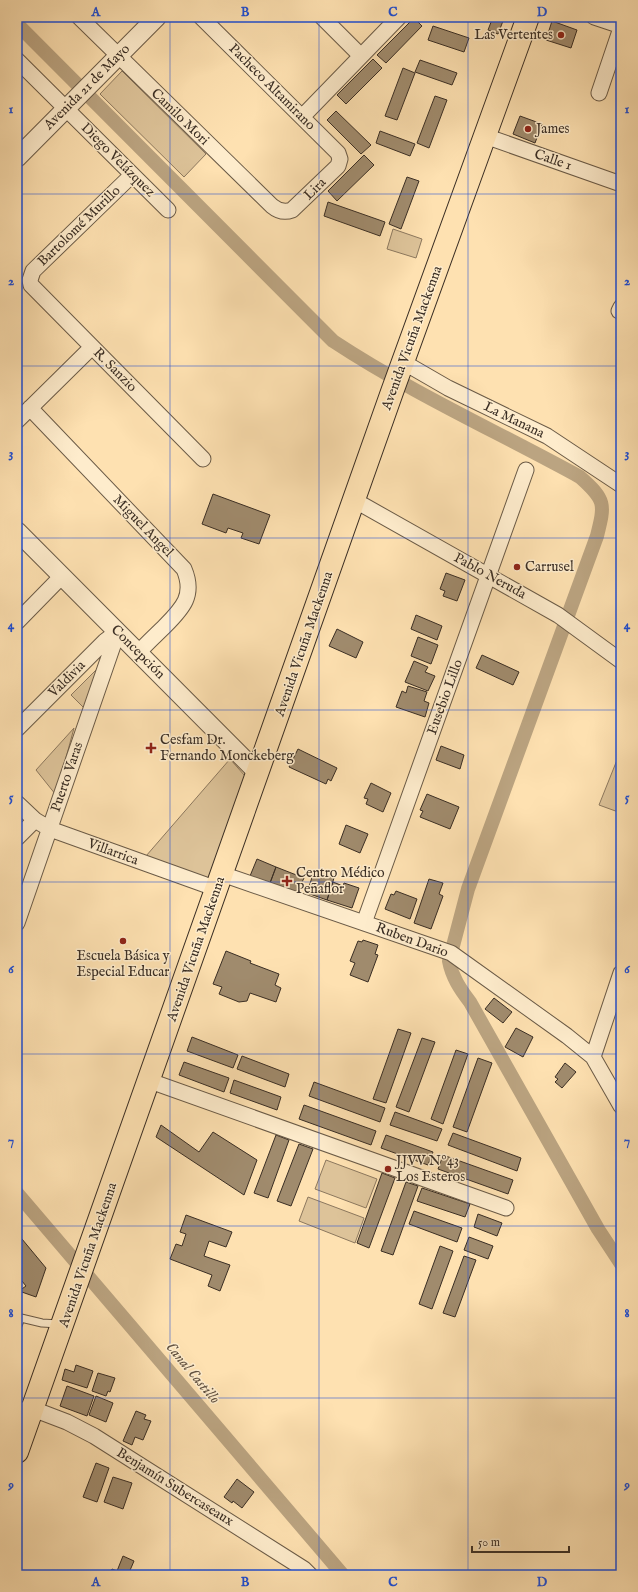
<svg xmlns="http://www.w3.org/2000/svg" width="638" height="1592" viewBox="0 0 638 1592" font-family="'IM FELL English',serif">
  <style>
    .green { fill: #ddc399; stroke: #8c785e }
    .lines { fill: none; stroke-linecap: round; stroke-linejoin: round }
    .canal { stroke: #bba481; stroke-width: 14 }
    .building { fill: #a08b6d; stroke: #3a2e24 }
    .service-casing { stroke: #6b5b47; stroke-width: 9 }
    .minor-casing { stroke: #6b5b47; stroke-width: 17 }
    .tertiary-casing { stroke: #6b5b47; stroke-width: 20 }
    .primary-casing { stroke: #3a2e24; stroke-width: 24 }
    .service { stroke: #feeccc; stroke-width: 7 }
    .minor { stroke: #feeccc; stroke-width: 15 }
    .tertiary { stroke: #feeccc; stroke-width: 18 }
    .primary { stroke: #fee1b1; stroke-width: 22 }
    .grid { fill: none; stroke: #1d4ed8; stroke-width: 1; stroke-opacity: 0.55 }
    .poi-dot { fill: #8f2418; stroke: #feeccc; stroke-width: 1.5 }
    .labels { text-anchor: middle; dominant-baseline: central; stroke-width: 3; stroke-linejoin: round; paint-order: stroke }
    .poi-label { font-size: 14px; fill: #3a2e24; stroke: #feeccc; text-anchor: start }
    .street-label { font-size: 14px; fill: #3a2e24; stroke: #feeccc }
    .water-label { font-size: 15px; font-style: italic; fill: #615140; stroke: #feeccc }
    .neatline { fill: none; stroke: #1d4ed8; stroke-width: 1.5 }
    .grid-label { font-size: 13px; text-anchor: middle; font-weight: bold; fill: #1d4ed8 }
  </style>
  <rect width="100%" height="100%" fill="#fee1b1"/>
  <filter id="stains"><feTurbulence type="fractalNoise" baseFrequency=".005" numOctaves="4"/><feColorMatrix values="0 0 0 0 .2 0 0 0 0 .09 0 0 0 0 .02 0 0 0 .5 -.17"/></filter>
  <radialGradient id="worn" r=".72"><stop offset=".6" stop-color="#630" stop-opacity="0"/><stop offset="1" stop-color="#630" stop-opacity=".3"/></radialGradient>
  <!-- green -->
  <path class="green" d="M122,71l84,83 -22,23 -84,-83z
    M393,229l29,10 -6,19 -29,-9z
    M100,666l-15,43 -14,-14z
    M74,728l-18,67 -20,-25z
    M621,750v63l-22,-8z
    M230,759l23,26 -35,99 -72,-28z
    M326,1160l51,19 -11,29 -51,-19z
    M308,1197l56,21 -9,25 -56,-22z"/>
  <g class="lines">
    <!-- canal -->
    <path class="canal" d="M17,24l316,317c79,52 165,91 247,136 26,23 25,27 17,59l-129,353 -19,72c3,16 11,28 21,41l128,227 23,35
      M17,1193l326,382"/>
  </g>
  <!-- building -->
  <path class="building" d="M493,17l10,4 -5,13 -10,-4z
    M414,18l8,8 -36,37 -9,-8z
    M552,21l25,9 -6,18 -25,-8z
    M433,26l36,12 -5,14 -36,-12z
    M373,59l9,9 -36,36 -9,-9z
    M420,60l37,13 -5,12 -37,-13z
    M403,68l12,5 -18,47 -12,-4z
    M435,96l12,4 -18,48 -12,-5z
    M336,111l35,34 -10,9 -34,-34z
    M520,116l22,8 -7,19 -22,-9z
    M380,131l35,13 -5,12 -34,-13z
    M364,155l10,10 -37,36 -9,-10z
    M407,177l12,4 -18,48 -12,-5z
    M328,202l57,20 -5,14 -56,-20z
    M213,494l57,21 -11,29 -18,-6 2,-5 -15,-5 -2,5 -24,-9z
    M446,573l19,7 -8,21 -14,-5 2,-5 -5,-2z
    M416,615l26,11 -5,14 -26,-11z
    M337,629l26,13 -7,16 -27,-12z
    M418,637l20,8 -7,19 -20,-8z
    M482,655l37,17 -6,13 -37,-17z
    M414,661l14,6 -3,5 10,4 -7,15 -23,-9z
    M408,686l19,6 -3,9 5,2 -4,14 -29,-10 6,-16 4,2z
    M441,746l23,9 -4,14 -24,-9z
    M298,749l39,19 -6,13 -3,-2 -2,5 -37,-17z
    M371,783l20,10 -8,19 -17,-8 2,-5 -4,-1z
    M427,794l32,13 -9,22 -30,-12 3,-6 -3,-1z
    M346,825l22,9 -8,19 -21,-9z
    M257,859l19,8 -6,16 -20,-7z
    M276,867l28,11 -8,17 -26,-12z
    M314,871l20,7 -7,22 -20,-7z
    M429,879l14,4 -4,11 4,2 -12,33 -17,-6z
    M333,882l10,4 1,-3 15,5 -7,20 -25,-8z
    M396,891l21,8 -7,20 -25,-10 6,-15 3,1z
    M363,940l15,5 -3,9 3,1 -10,27 -18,-7 5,-12 -5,-2 8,-20 4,1z
    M226,951l25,10 -1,2 29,11 -4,11 6,3 -5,14 -26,-9 -3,8 -8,1 -20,-8 3,-7 -9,-3z
    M494,998l18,14 -9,11 -18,-14z
    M516,1028l17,9 -10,20 -18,-10z
    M398,1029l13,4 -25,70 -13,-4z
    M192,1037l46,18 -5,13 -46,-17z
    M422,1038l13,4 -26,70 -13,-5z
    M456,1050l12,4 -25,70 -12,-5z
    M242,1056l47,18 -4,13 -48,-18z
    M478,1058l14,5 -25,69 -14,-5z
    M184,1062l45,16 -5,14 -45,-17z
    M565,1063l11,9 -14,16 -7,-6 3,-3 -3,-2z
    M234,1080l47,17 -4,13 -47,-17z
    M314,1082l71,26 -5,14 -71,-26z
    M304,1105l72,26 -5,14 -72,-26z
    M395,1112l47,17 -5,12 -47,-16z
    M161,1125l38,27 14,-20 44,28 -13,35 -88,-58z
    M453,1133l68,25 -4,13 -69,-26z
    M276,1135l13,5 -21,58 -14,-5z
    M386,1135l47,17 -5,13 -47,-17z
    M299,1144l14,5 -22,57 -14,-5z
    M443,1155l70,25 -5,14 -70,-25z
    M382,1173l13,5 -26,70 -12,-5z
    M406,1182l12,4 -25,69 -12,-4z
    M422,1188l48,16 -5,13 -48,-16z
    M414,1211l48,17 -5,14 -48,-18z
    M478,1214l24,9 -5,13 -23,-9z
    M186,1215l46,17 -6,15 -17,-6 -5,15 26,9 -10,26 -12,-5 4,-11 -42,-16 6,-15 6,2 4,-12 -6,-2z
    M17,1233l29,35 -10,29 -17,-6 7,-5 -9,-11z
    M469,1237l24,9 -5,13 -24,-9z
    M440,1246l13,5 -21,58 -13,-5z
    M464,1256l12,4 -21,57 -12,-4z
    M76,1365l17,6 -6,17 -25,-8 3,-11 9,3z
    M98,1373l17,5 -5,14 -2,-1 -2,5 -14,-5z
    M67,1386l27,10 -7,20 -27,-10z
    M96,1396l17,7 -7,19 -17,-7z
    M136,1411l10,4 -2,4 7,2 -8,19 -8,-3 -3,8 -9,-4z
    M96,1463l13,5 -12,34 -14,-5z
    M113,1477l19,6 -9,26 -19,-7z
    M237,1479l17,13 -12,16 -9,-7 -1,2 -8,-6z
    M123,1556l11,5 -6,14h-19l3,-6 5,2z"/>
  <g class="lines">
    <!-- service casing -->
    <g class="service-casing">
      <path id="service" d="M17,1328l4,-10 21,5 17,1
        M17,1405l13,3"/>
    </g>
    <!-- minor casing -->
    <g class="minor-casing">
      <path id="minor" d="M79,17l193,189c6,5 12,7 20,4l46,-44 2,-7 -2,-6 -137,-136
        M322,17l39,39
        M594,17l27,9
        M17,60l151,150
        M599,93l22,-65
        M302,117l97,-100
        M485,136l136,48
        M132,175l-99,96 -3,9 1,5 172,174
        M619,311l2,-4
        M403,362l45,26 99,48 74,49
        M30,408l154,161c11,26 -1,39 -19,57 -9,9 -18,17 -26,26
        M17,421l75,-74
        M354,500l204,115 63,46
        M17,622l45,-46
        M17,729l88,-88 12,-9
        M17,803l18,17 15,9 167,60
        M17,838l18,-18
        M222,874l229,79 116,83 26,21 28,49
        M17,923l101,-292
        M364,923l162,-453
        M593,1057l28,-84
        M150,1081l356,127
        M33,1409l34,13 27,14 210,133 6,6"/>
    </g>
    <!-- tertiary casing -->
    <g class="tertiary-casing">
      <path id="tertiary" d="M17,158l140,-141
        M17,531l241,242"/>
    </g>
    <!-- primary casing -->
    <g class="primary-casing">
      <path id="primary" d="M17,1452l375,-1060 136,-375"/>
    </g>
    <!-- service -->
    <use href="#service" class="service"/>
    <!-- minor -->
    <use href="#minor" class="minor"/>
    <!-- tertiary -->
    <use href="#tertiary" class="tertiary"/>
    <!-- primary -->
    <use href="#primary" class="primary"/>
  </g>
  <!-- grid -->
  <path class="grid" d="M170,17v1558M319,17v1558M468,17v1558M17,194h604M17,366h604M17,538h604M17,710h604M17,882h604M17,1054h604M17,1226h604M17,1398h604"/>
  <!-- markers -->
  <g class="poi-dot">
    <circle cx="561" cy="35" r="4"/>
    <circle cx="528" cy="129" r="4"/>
    <circle cx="517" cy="567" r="4"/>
    <path d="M149 742h4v4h4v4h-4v4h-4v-4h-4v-4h4z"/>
    <path d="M285 875h4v4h4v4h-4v4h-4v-4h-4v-4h4z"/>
    <circle cx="123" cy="941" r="4"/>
    <circle cx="388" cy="1169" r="4"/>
  </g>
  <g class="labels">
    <!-- poi labels -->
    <g class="poi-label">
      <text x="553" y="35" text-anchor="end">Las Vertentes</text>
      <text x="536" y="129">James</text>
      <text x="525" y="567">Carrusel</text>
      <text x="160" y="740">Cesfam Dr.<tspan x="160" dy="16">Fernando Monckeberg</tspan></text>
      <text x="296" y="873">Centro Médico<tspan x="296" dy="16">Peñaflor</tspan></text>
      <text x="123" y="956" text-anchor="middle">Escuela Básica y<tspan x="123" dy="16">Especial Educar</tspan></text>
      <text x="396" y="1161">JJVV Nº43<tspan x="396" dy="16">Los Esteros</tspan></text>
    </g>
    <!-- street labels -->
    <g class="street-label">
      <text transform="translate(87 87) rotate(-45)">Avenida 21 de Mayo</text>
      <text transform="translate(272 87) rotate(45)">Pacheco Altamirano</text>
      <text transform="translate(180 117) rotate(44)">Camilo Mori</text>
      <text transform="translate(118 160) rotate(45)">Diego Velázquez</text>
      <text transform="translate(553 160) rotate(19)">Calle 1</text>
      <text transform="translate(315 189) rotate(-45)">Lira</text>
      <text transform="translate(79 226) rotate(-44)">Bartolomé Murillo</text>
      <text transform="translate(412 338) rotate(-70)">Avenida Vicuña Mackenna</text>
      <text transform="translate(115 370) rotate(45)">R. Sanzio</text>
      <text transform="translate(514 420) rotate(26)">La Manana</text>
      <text transform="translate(143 526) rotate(46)">Miguel Angel</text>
      <text transform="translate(490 576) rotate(29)">Pablo Neruda</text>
      <text transform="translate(304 644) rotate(-71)">Avenida Vicuña Mackenna</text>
      <text transform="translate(138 652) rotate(45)">Concepción</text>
      <text transform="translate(67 679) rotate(-45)">Valdivia</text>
      <text transform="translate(445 697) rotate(-70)">Eusebio Lillo</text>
      <text transform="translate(67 777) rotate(-71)">Puerto Varas</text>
      <text transform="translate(113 852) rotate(20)">Villarrica</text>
      <text transform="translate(412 940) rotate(20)">Ruben Dario</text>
      <text transform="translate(196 949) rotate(-71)">Avenida Vicuña Mackenna</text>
      <text transform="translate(88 1255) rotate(-71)">Avenida Vicuña Mackenna</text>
      <text transform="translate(175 1487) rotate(32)">Benjamín Subercaseaux</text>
    </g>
    <!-- water labels -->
    <g class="water-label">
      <text transform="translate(193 1373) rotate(50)">Canal Castillo</text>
    </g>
  </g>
  <!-- margin -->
  <rect width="638" height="1592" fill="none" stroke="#fee1b1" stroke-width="44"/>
  <!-- scale -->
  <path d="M472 1546v6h97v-6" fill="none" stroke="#3a2e24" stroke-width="2"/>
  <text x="478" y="1546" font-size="12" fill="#3a2e24" stroke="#feeccc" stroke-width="3" paint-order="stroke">50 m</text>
  <rect x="22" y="22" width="594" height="1548" class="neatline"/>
  <g class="grid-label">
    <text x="96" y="16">A</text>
    <text x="245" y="16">B</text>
    <text x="393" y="16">C</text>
    <text x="542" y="16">D</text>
    <text x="11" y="113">1</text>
    <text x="627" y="113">1</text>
    <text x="11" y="285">2</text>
    <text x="627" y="285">2</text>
    <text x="11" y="457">3</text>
    <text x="627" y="457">3</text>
    <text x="11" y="629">4</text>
    <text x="627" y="629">4</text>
    <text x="11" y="801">5</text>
    <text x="627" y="801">5</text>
    <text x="11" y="973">6</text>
    <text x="627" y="973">6</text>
    <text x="11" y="1145">7</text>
    <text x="627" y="1145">7</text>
    <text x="11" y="1317">8</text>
    <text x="627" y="1317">8</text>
    <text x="11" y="1489">9</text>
    <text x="627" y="1489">9</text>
    <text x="96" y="1586">A</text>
    <text x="245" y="1586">B</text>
    <text x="393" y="1586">C</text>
    <text x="542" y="1586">D</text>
  </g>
  <rect width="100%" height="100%" filter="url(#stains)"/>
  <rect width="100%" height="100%" fill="url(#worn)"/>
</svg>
